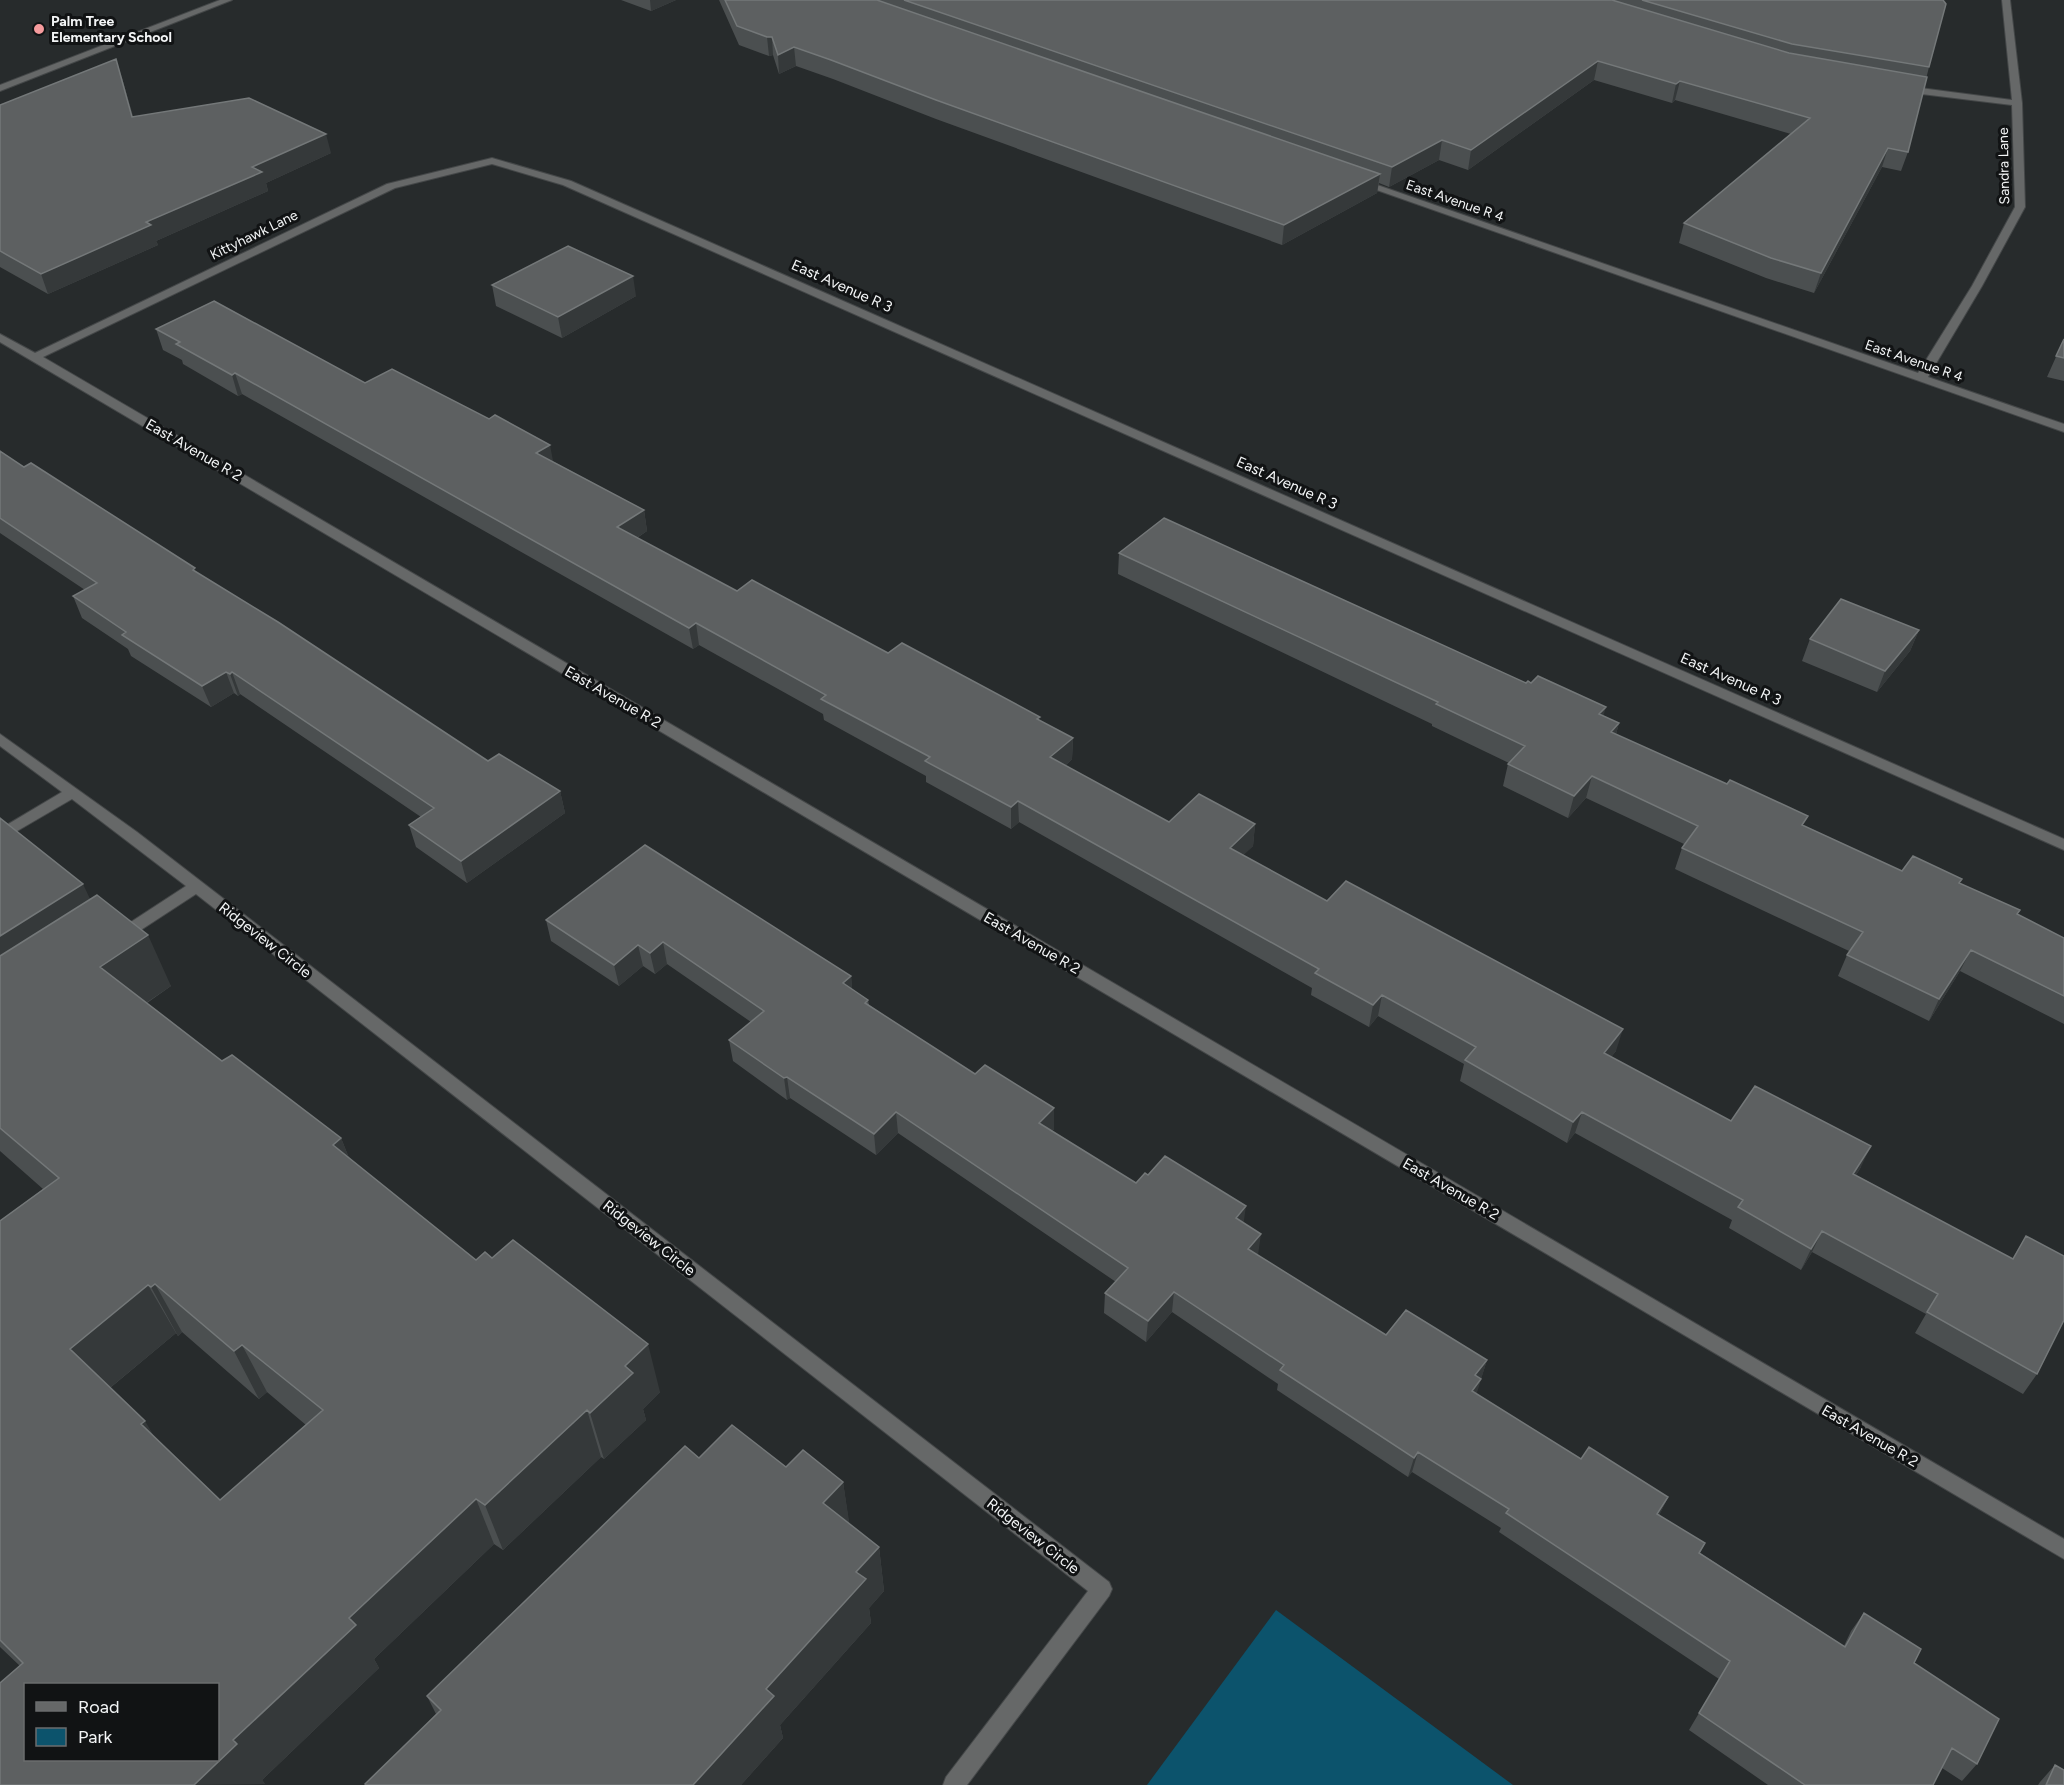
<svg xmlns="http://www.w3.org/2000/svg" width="2064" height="1785" viewBox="0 0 2064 1785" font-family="Figtree,sans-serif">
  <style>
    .green { fill: #0c536c }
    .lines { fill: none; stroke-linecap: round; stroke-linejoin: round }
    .minor-casing { stroke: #444748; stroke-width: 2 }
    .minor { fill: #666868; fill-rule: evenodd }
    .wall { fill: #4b4f50; fill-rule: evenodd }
    .shaded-wall { fill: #35393a }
    .building { fill: #5d6061; stroke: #747879; stroke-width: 1.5; fill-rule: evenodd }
    .poi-dot { fill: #f59b9d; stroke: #111314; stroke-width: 2 }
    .labels { text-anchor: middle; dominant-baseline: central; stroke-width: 6; stroke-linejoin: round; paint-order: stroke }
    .far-poi-label { font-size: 14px; font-weight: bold; fill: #f3f5f6; stroke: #111314; text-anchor: start }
    .far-street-label { font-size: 14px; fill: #f3f5f6; stroke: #111314 }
    .street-label { font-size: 15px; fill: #f3f5f6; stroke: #111314 }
  </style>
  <rect width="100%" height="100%" fill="#272b2c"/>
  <!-- green -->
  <path class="green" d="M1276,1610l237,175h-366z"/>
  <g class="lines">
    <!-- minor casing -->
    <g class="minor-casing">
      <path id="minor" d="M220,0h12l-232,91v-6z
        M2002,0h8l12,103 3,104 -43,79 -54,91 136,47v8l-710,-250 9,-2 555,193 54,-87 43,-79 -3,-102 -107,-13 -5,-3 5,-3 107,14z
        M492,158l79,23 1493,658v11l-1501,-665 -71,-21 -97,24 -352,169 2021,1182v20l-2064,-1217v-8l35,19 352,-169z
        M0,734l137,98 972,750 3,7 -3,7 -142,189h-24l3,-8 142,-186 -892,-697 -72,47h-10l-3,-4 3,-4 72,-47 -114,-87 -72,42v-12l62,-37 -62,-46z"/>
    </g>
    <!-- minor -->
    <use href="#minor" class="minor"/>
  </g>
  <!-- wall -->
  <path class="wall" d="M621,0h55l-25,11z
    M719,0h1224l-14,67 -21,85 -7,19 -19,-4 -68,126 -48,-15 -87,-35 5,-20 107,-89 -116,-34 -3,3 -78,-23 -126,90 -29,-10 -50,27 -10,-4 -2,10 -95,52 -346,-126 -103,-40 -37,-13 -17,8 -6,-19 -4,1 -30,-11z
    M122,78l11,39 198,36 -65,30 2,8 -112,50 2,4 -110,49 -48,-27v-162z
    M492,285l144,11 -74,42 -66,-32z
    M156,329l209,54 189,79 90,48 3,21 -10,7 100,53 151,62 152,68 33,17 -1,21 -7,7 104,56 86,2 -2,22 -10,9 84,46 289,150 -5,6 120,64 130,46 -5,8 156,84 14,-23 11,138 -14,20 -108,-61 11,-19 -114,-62 -11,18 -72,-42 3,-8 -157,-87 -8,10 -107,-62 4,-17 -86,-48 -9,11 -58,-32 1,-7 -293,-166 -8,7 -85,-47v-6l-102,-56 -1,-6 -124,-69 -6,4 -451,-255 -4,2 -55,-32 -1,-4 -19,-10z
    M2064,339v42l-17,-4z
    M0,451l24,16 172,105 292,189 72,30 5,22 -98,70 -51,-36 -7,-22 12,-8 -181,-123 -2,2 -4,-3 -23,14 -80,-51 -3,-7 -46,-31 -9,-22 12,-6 -85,-57z
    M1119,553l407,130 93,40 -3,11 189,92 97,45 58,12 57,32 47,23v86l-104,-53 -31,50 -91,-45 9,-21 2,-4 -174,-82 7,-21 2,-4 -98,-46 -18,20 -65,-32 5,-22 1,-1 -77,-37v-2l-314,-150z
    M1919,630l-9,21 -33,41 -75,-31 8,-22z
    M0,818l90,81 81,87 -24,17 75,58 119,77 8,20 127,102 184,132 -17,17 3,11 -42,39 -3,-2 -98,93 -9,-6 -120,115 5,9 -117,112 3,4 -245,-118 -20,-19v-426l43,-32 -43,-38zM182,1332l77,67 8,-7 39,33 -86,75 -65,-62 -45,-50 66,-55 2,3z
    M546,920l305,56 1,13 16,11 1,5 185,124 -2,2 84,52 108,40 14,32 128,80 101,25 -11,34 105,65 87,38 -9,18 46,28 -5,10 144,93 7,-15 13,-18 50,50 63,101 -15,17 -20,-13 -9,17h-165l-79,-55 30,-51 -220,-147 2,-4 -89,-56 -4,5 -131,-87 1,-6 -106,-72 -26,30 -42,-29 1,-20 11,-11 -218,-149 -22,22 -86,-57 -3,2 -54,-39 -4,-21 22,-18 -84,-58 -12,10 -12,-8 -24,20 -68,-45z
    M699,1458l87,9 57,15 6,42 30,23 5,44 -15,17 2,15 -91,102 3,13 -42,47h-375l70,-71 -9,-18z
    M2055,1765l9,20h-26l2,-3z"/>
  <!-- shaded-wall -->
  <path class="shaded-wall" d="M650,0h26l-25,11z
    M767,37h5l1,18 -4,1z
    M794,47l2,19 -17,8 -1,-19z
    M116,59l6,19 17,58 -7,-19z
    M1598,61l-4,19 -126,90 3,-20z
    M1680,81l-5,19 -3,3 4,-19z
    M326,134l5,19 -65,30 2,8 -112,50 2,4 -110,49 -7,-20 105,-52 106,-55z
    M1442,140l-3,20 -50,27 3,-20z
    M1888,148l-6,19 -68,126 7,-20z
    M1380,174l-3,19 -95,52 2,-20z
    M633,276l3,20 -74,42 -4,-21z
    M235,373l7,21 -4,2 -6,-21z
    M550,445l4,21 -18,-13z
    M644,510l3,21 -26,17 -4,-21z
    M696,623l3,22 -6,4 -4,-21z
    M1919,630l-9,21 -33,41 8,-21z
    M226,672l8,21 -23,14 -9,-21z
    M232,672l8,22 -2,2 -8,-22z
    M1606,707l-6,21 -1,-14z
    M1619,723l-6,22 -2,-13z
    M1073,738l-1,21 -22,20v-22z
    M1592,776l-6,22 -18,20 6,-22z
    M560,791l5,22 -98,70 -6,-22z
    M1018,801l1,21 -8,7v-22z
    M1255,824l-2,22 -25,24 2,-22z
    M83,884l24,51 -107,70v-69z
    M148,935l23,51 -46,31 -25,-50z
    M663,942l4,22 -12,10 -5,-21z
    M638,945l5,21 -24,20 -5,-21z
    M1971,950l-11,21 -31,50 10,-22z
    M851,976l2,22 -10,-15z
    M1382,995l-4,21 -9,11 4,-22z
    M1623,1029l-7,22 -19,23 7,-21z
    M787,1077l3,21 -3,2 -3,-22z
    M1054,1108v21l-15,16v-22z
    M896,1112l2,21 -22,22 -2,-21z
    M1582,1112l-7,21 -8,10 6,-21z
    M341,1138l20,50 -28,-43z
    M1871,1146l-10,21 -18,28 10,-21z
    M1246,1206l-3,21 -7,-9z
    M1822,1231l-10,21 -11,18 10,-21z
    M1261,1234l-3,21 -10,-6z
    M155,1284l27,48 -4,4 -27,-49z
    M148,1285l28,48 -76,63 -30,-47z
    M1174,1292l-2,20 -26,30 2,-21z
    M648,1344l12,48 -17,17 3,11 -42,39 -14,-46 35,-47z
    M242,1345l25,47 -8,7 -25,-48z
    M1487,1360l-12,39 -9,12 9,-36z
    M587,1410l14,47 -98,93 -18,-45z
    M145,1421l28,47 -32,-44z
    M1418,1452l-6,20 -4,5 6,-19z
    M843,1482l7,45 -27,-24z
    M1668,1497l-9,19 -2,-2z
    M476,1499l18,45 -120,115 5,9 -117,112 3,4 -71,1 39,-45 116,-122z
    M879,1547l5,44 -15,17 2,15 -91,102 3,13 -42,47h-48l163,-213z"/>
  <!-- building -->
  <path class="building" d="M725,0h152l503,174 -96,51 -348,-125 -105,-40 -37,-13 -16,8 -6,-18h-5l-30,-11z
    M904,0h708l177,53 138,24 -19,75 -20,-4 -67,125 -50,-15 -87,-35 126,-105 -130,-37 -4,3 -78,-23 -127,89 -29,-10 -50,27z
    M1642,0h301l3,4 -17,63 -137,-23z
    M116,59l16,58 117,-19 77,36 -74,33 10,5 -116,50 5,3 -110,49 -41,-23v-146z
    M568,246l65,30 -75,41 -66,-32z
    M214,301l151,82 27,-14 97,50 6,-4 55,30 -14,8 108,57 -27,17 120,64 15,-11 136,73 14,-10 138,74 -3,2 36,19 -23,19 119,65 30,-28 56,30 -25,24 97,53 19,-20 277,148 -19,24 127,68 24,-35 116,60 -18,28 160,85 13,-23 38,20v64l-27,54 -110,-62 11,-18 -116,-63 -11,18 -73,-42 5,-7 -161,-88 -9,10 -108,-62 11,-13 -94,-52 -9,10 -58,-32 4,-4 -301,-168 -7,6 -86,-46 5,-4 -109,-58 5,-4 -130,-72 -7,5 -454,-255 -3,2 -56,-31 4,-2 -24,-13z
    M2064,339v19l-8,-2z
    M0,451l24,16 7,-4 164,105 -2,2 85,52 210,139 11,-7 61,37 -99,70 -52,-36 25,-17 -202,-136 -2,2 -4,-2 -24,14 -80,-51 4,-3 -53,-36 24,-13 -97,-65z
    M1164,518l362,165 2,-2 3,2 7,-7 68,31 -7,7 20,9 -8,9 116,52 3,-4 78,36 -6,9 100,46 11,-15 49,23 -3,4 61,27 -3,4 47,24v58l-93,-46 -32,49 -92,-44 16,-23 -181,-84 16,-22 -106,-50 -18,20 -66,-32 17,-18 -89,-42 2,-2 -319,-149z
    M1841,599l78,31 -34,41 -75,-32z
    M0,818l83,66 -83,52z
    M645,845l206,131 -8,7 25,17 -3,3 110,71 10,-9 69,43 -15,15 97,60 9,-10 3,2 17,-19 81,50 -10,12 25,16 -13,15 138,86 20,-25 81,50 -12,15 6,4 -9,12 109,68 8,-12 79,50 -11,17 48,29 -6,10 146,94 19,-34 57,36 -7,14 85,56 -22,45 -25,-16 -19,37h-128l-106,-72 31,-52 -224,-148 3,-4 -91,-57 -4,6 -134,-88 4,-5 -110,-73 -26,29 -43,-28 23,-25 -232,-156 -22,22 -87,-57 -3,1 -55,-38 35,-29 -101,-69 -13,11 -12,-8 -24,20 -68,-45z
    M97,895l51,40 -48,32 122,94 10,-6 109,83 -8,7 143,115 9,-8 7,6 21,-18 135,104 -23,22 8,7 -43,40 -3,-3 -102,95 -9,-6 -127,119 7,7 -123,115 4,4 -43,41h-194v-102l23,-20 -23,-23v-419l59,-43 -59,-50v-172zM155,1284l79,67 8,-6 81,65 -103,90 -79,-76 4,-3 -75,-72 78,-64 3,2zM26,1684h192v76h-192z
    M732,1425l54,42 17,-17 40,32 -20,21 56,44 -23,25 10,7 -100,110 8,7 -81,89h-327l-1,-1 76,-74 -14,-14 258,-250 14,12z
    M2055,1765l9,5v15h-18z"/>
  <!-- markers -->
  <circle class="poi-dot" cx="39" cy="29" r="6"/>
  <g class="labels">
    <!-- far-poi labels -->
    <g class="far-poi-label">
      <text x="51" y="21">Palm Tree<tspan x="51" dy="16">Elementary School</tspan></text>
    </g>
    <!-- far-street labels -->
    <g class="far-street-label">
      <text transform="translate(2004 166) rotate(-91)">Sandra Lane</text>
      <text transform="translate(1455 201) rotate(19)">East Avenue R 4</text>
      <text transform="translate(254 235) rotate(-26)">Kittyhawk Lane</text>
      <text transform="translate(1914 361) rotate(19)">East Avenue R 4</text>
    </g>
    <!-- street labels -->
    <g class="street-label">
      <text transform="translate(842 286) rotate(24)">East Avenue R 3</text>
      <text transform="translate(194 450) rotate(30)">East Avenue R 2</text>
      <text transform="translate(1287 483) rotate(24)">East Avenue R 3</text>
      <text transform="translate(1731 679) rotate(24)">East Avenue R 3</text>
      <text transform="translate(613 697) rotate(30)">East Avenue R 2</text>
      <text transform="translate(265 940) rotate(38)">Ridgeview Circle</text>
      <text transform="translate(1032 943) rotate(30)">East Avenue R 2</text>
      <text transform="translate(1451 1189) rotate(30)">East Avenue R 2</text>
      <text transform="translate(649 1238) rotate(38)">Ridgeview Circle</text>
      <text transform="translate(1870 1436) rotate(30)">East Avenue R 2</text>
      <text transform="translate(1033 1536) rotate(38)">Ridgeview Circle</text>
    </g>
  </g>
  <!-- legend -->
  <rect x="24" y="1683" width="195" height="78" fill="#111314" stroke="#6b6d6e" stroke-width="1.5"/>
  <rect x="36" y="1702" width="30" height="9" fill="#666868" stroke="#6b6d6e" stroke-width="1.5"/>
  <text x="78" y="1713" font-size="18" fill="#f3f5f6">Road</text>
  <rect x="36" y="1728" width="30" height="18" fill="#0c536c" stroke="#6b6d6e" stroke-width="1.5"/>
  <text x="78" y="1743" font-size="18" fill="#f3f5f6">Park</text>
</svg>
